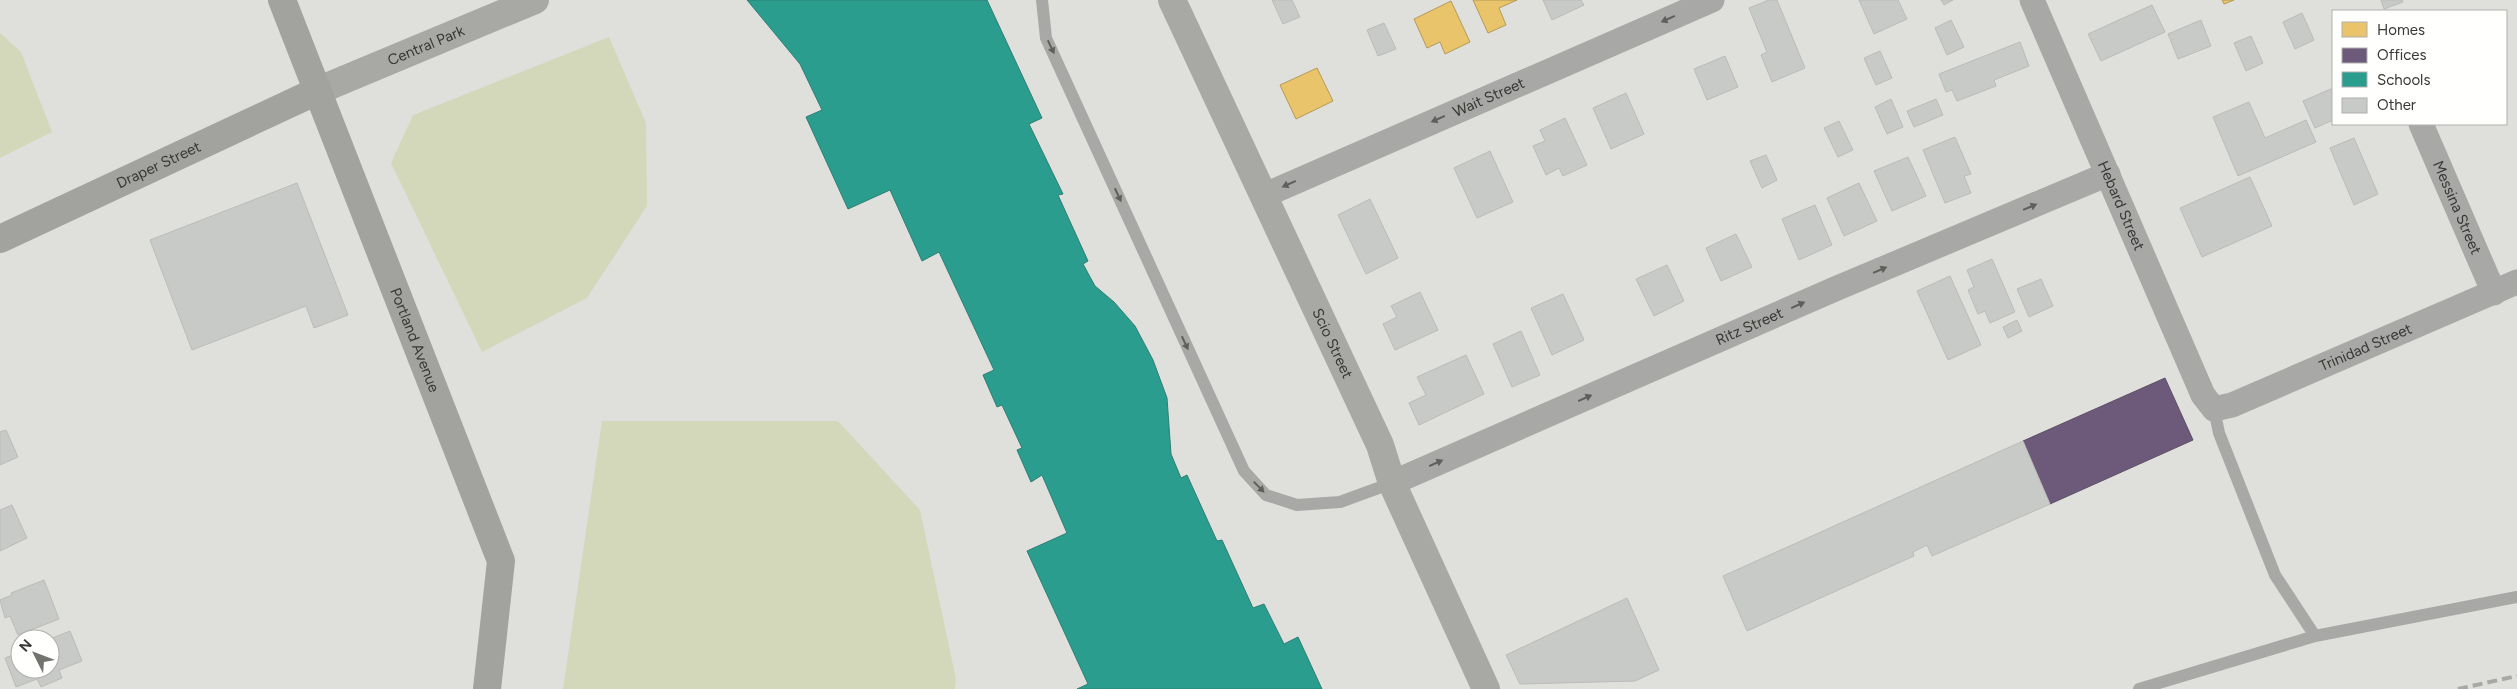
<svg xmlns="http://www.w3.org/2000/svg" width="2517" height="689" viewBox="0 0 2517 689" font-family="Figtree,sans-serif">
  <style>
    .green { fill: #d3d8bb }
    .homes { fill: #e9c46a; stroke: #b49a5a }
    .offices { fill: #6d597a; stroke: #5d4f65 }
    .schools { fill: #2a9d8f; stroke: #2e7e74 }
    .building { fill: #c8cac8; stroke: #babbba }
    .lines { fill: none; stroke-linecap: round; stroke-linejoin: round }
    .lane { stroke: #a8a9a6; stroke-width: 12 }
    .street { stroke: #a8a9a6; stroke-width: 25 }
    .secondary { stroke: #a8a9a5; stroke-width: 28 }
    .primary { stroke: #a2a29f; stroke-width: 28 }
    .rail { stroke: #a8a9a5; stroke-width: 4; stroke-dasharray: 10 5; stroke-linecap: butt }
    .oneway { fill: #5f5f5c }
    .labels { text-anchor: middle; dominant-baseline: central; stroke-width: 5; stroke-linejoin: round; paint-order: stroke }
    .street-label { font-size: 15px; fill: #373734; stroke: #fffffe }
  </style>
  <rect width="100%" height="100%" fill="#dfe0db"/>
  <!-- green -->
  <path class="green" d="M0,33l21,19 31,80 -52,26z
    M609,37l37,86 1,83 -60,92 -105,54 -91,-189 22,-48z
    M602,421h236l82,89 36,169 -1,10h-392z"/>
  <!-- homes -->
  <path class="homes" d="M1473,0h44l-18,8 7,17 -18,8z
    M2222,0h12l-10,4z
    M1451,1l19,41 -25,12 -5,-12 -13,6 -13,-29z
    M1317,68l16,33 -37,18 -16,-34z"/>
  <!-- offices -->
  <path class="offices" d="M2165,378l28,62 -143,64 -27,-63z"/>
  <!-- schools -->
  <path class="schools" d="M747,0h240l55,118 -13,6 34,70 -5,1 30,66 -5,3 12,22 19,16 21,24 18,34 14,38 4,56 10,24 6,-3 30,66 5,-1 31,68 11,-4 20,40 14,-7 24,52h-245l11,-5 -61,-133 40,-18 -25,-58 -11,7 -14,-32 5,-2 -20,-43 -5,2 -14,-32 11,-5 -55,-118 -17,9 -32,-71 -42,19 -42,-92 16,-7 -22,-46z"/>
  <!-- building -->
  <path class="building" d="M1272,0h20l8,17 -17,7z
    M1543,0h38l3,5 -32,15z
    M1769,0h8l28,68 -33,14 -11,-27 6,-3 -18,-44z
    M1859,0h39l9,19 -33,15z
    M1941,0h12l-9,5z
    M2381,0h21l1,2 -19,7z
    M2152,5l13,27 -64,29 -13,-27z
    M2302,13l12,27 -19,9 -12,-27z
    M1951,20l13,27 -17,8 -12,-27z
    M2201,20l10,26 -33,13 -10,-25z
    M1384,23l12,26 -18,7 -11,-26z
    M2251,36l12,27 -17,8 -12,-28z
    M2020,42l9,24 -35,14 2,6 -39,15 -5,-11 -6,2 -7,-18z
    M1880,51l12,27 -16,7 -12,-27z
    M1725,56l13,31 -31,13 -13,-31z
    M2333,88v32l-18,8 -12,-27z
    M1626,93l18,41 -33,15 -18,-41z
    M1891,99l12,28 -16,7 -12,-27z
    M1936,99l7,16 -29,12 -7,-16z
    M2249,102l16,36 41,-18 10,22 -78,34 -25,-59z
    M1565,118l22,47 -24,11 -4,-8 -13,7 -13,-29 12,-5 -5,-11z
    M1839,121l14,29 -15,7 -14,-29z
    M1955,137l16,37 -7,2 7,17 -26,10 -22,-53z
    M2354,138l24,56 -24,11 -24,-57z
    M1490,151l23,51 -36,16 -23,-50z
    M1766,155l11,25 -15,8 -12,-27z
    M1908,157l18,39 -34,15 -18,-40z
    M2250,177l22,49 -70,31 -22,-49z
    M297,183l51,132 -34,13 -8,-22 -114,44 -42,-110z
    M1859,183l18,38 -33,15 -17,-38z
    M1370,199l28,59 -32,16 -28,-59z
    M1815,205l17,40 -33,15 -17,-41z
    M1736,234l16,33 -31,14 -15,-33z
    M1992,259l23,53 -25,11 -5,-12 -7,3 -10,-24 6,-3 -7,-17z
    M1667,265l17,36 -30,15 -18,-37z
    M1950,276l31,69 -33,15 -31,-69z
    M2041,279l12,27 -24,11 -12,-28z
    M1420,292l18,38 -43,20 -12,-26 14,-7 -6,-11z
    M1563,294l21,46 -32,15 -21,-47z
    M2017,320l5,11 -14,7 -5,-11z
    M1521,331l19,44 -28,12 -19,-43z
    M1466,355l18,39 -65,31 -10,-22 17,-8 -9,-18z
    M6,430l12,27 -18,8v-33z
    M2023,441l27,63 -118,52 -5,-11 -14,7 1,4 -167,75 -24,-55z
    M12,505l15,33 -27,13v-41z
    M44,580l15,39 -41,16 -8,-19 -5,2 -5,-18 12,-5 -1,-2z
    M1627,598l32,72 -24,11 -115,3 -14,-29z
    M70,631l12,30 -23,9 3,8 -21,9 -4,-8 -21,8 -11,-29 15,-6v17h30v-30z"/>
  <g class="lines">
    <!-- lane -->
    <path class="lane" d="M1042,0l4,38 198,433 22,24 31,10 43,-3 52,-19
      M2214,409l5,24 56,142 40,61
      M2139,689l176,-53 202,-39"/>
    <!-- street -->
    <g class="street">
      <path id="s1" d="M2032,0l171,395 11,14 18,-4 285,-123"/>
      <path id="s2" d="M2421,124l73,169"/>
      <path id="s3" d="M1265,195l447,-195"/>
      <path id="s4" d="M1392,483l443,-194 273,-115"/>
    </g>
    <!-- secondary -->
    <g class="secondary">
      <path id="s5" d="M1172,0l208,445 12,38 94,206"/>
      <path id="s6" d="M317,91l218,-91"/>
    </g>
    <!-- primary -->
    <g class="primary">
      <path id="s7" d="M282,0l219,561 -14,128"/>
      <path id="s8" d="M0,239l317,-148"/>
    </g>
    <!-- rail -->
    <path class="rail" d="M2458,689l59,-13"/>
  </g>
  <!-- one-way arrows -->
  <defs><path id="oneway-solid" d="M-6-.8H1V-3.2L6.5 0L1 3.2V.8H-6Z" transform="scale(1.25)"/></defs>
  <g class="oneway">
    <use href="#oneway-solid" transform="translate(1668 19) rotate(156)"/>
    <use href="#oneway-solid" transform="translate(1051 47) rotate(65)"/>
    <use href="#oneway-solid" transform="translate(1438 119) rotate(156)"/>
    <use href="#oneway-solid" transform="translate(1289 184) rotate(156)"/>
    <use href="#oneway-solid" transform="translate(1118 195) rotate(65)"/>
    <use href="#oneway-solid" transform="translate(2030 207) rotate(-23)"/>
    <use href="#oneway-solid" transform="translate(1880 270) rotate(-23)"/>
    <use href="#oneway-solid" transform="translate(1798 305) rotate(-24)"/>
    <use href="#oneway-solid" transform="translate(1185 343) rotate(65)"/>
    <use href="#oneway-solid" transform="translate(1585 398) rotate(-24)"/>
    <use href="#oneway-solid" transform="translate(1436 463) rotate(-24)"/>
    <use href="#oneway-solid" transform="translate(1259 487) rotate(46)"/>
  </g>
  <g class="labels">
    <!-- street labels -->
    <g class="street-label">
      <text stroke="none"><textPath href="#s6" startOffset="118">Central Park</textPath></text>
      <text stroke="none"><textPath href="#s3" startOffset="244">Wait Street</textPath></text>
      <text stroke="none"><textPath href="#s8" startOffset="175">Draper Street</textPath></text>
      <text stroke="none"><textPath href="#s1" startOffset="224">Hebard Street</textPath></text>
      <text stroke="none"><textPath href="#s2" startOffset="91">Messina Street</textPath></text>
      <text stroke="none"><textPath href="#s4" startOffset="390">Ritz Street</textPath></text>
      <text stroke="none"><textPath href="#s7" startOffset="365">Portland Avenue</textPath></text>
      <text stroke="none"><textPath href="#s5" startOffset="379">Scio Street</textPath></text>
      <text stroke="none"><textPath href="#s1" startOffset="612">Trinidad Street</textPath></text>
    </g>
  </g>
  <!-- legend -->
  <rect x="2332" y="10" width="175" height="115" fill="#fffffe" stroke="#afafad"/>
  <rect x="2342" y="22" width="25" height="15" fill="#e9c46a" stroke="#afafad"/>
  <text x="2377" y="35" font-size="15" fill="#373734">Homes</text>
  <rect x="2342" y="48" width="25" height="15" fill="#6d597a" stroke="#afafad"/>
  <text x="2377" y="60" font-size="15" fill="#373734">Offices</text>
  <rect x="2342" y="72" width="25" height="15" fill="#2a9d8f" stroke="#afafad"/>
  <text x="2377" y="85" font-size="15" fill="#373734">Schools</text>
  <rect x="2342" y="98" width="25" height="15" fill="#c8cac8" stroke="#afafad"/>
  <text x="2377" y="110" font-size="15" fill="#373734">Other</text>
  <!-- north arrow -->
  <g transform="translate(35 654) rotate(312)"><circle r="24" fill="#fffffe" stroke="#afafad"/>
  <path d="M0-4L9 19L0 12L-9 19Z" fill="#72726e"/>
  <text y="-8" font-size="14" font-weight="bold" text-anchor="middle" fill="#373734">N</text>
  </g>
</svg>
